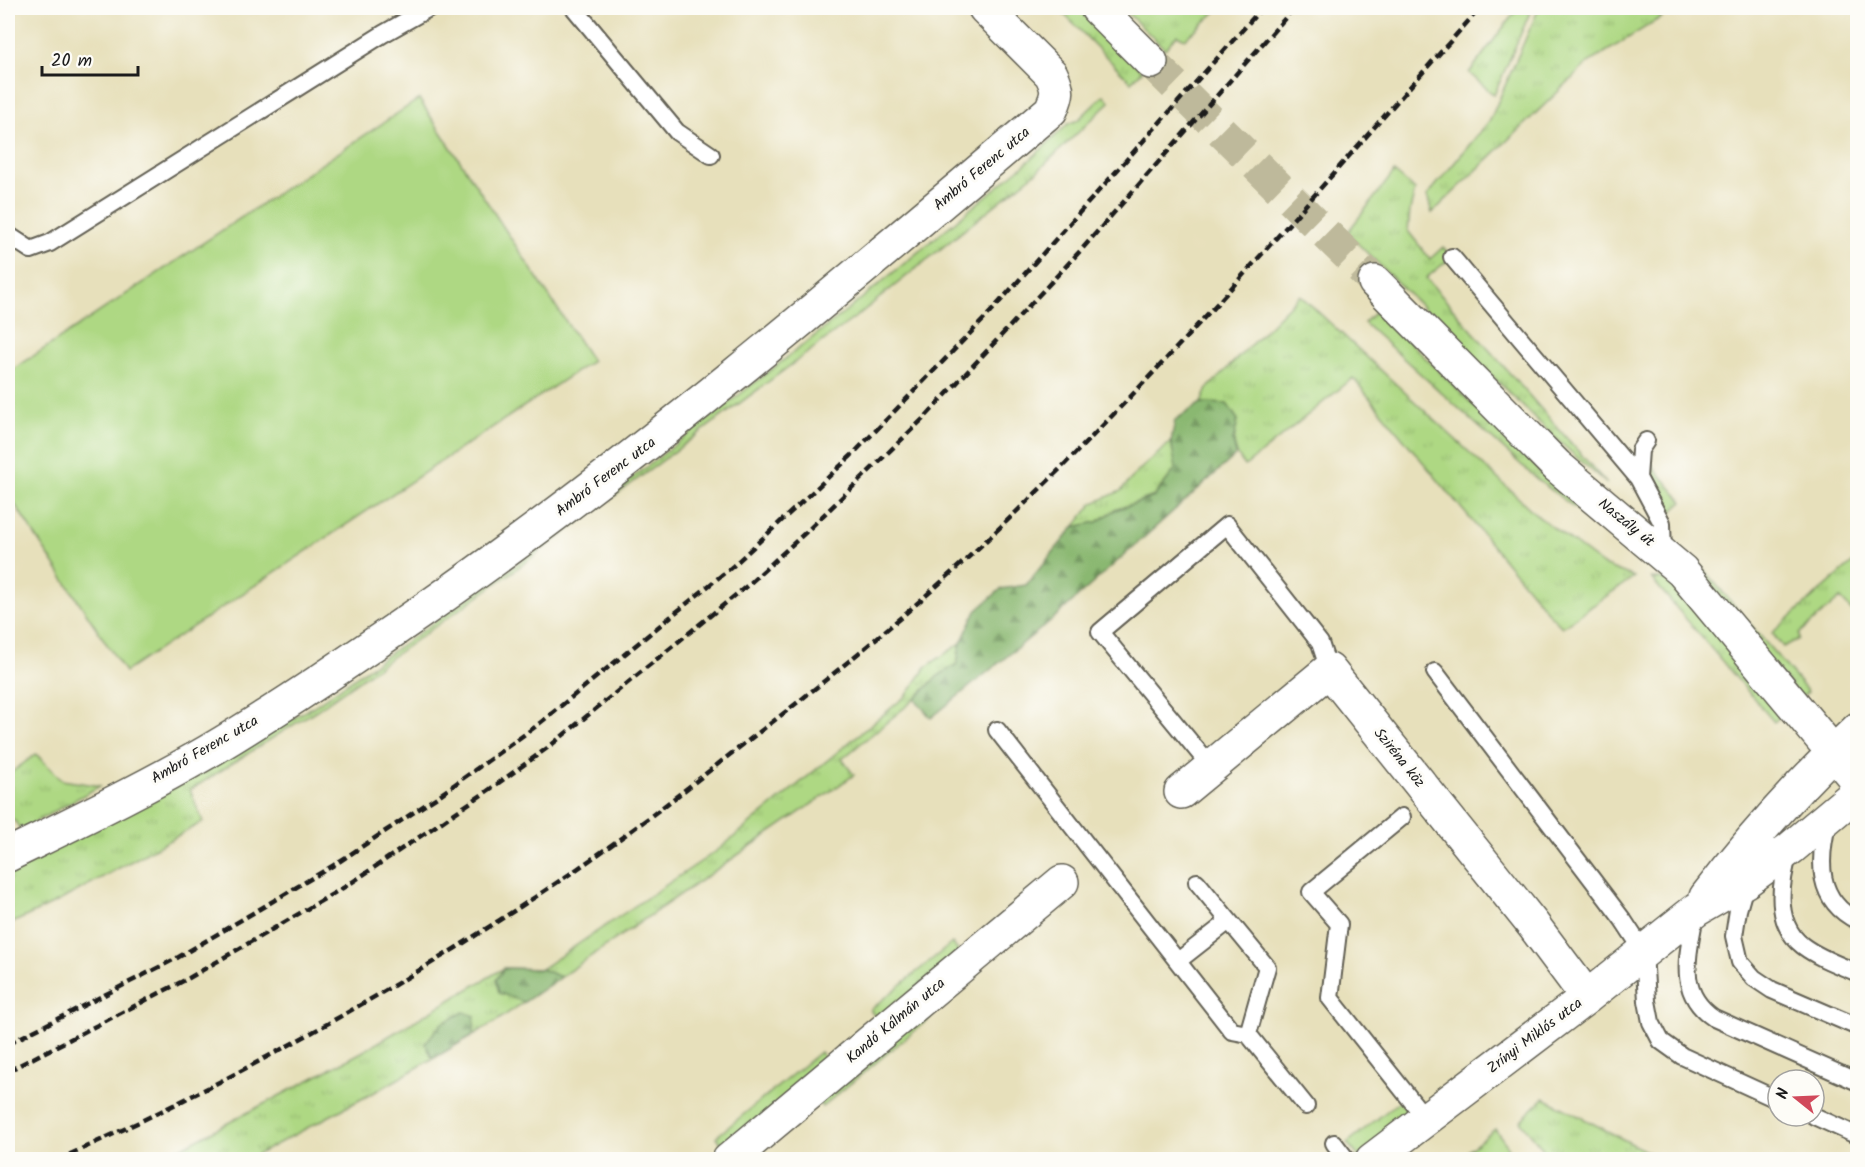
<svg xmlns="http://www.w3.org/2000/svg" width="1865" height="1167" viewBox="0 0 1865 1167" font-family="Kalam,sans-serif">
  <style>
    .grass { fill: url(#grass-tufts); stroke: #657a50; stroke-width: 1.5 }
    .forest { fill: url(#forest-firs); stroke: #536a46; stroke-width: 1.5 }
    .garden { fill: #aed883; stroke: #657a50; stroke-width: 1.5 }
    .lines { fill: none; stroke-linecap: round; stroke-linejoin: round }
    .minor-tunnel { stroke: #beb99b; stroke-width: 33; stroke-dasharray: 33 16; stroke-linecap: butt }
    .service-casing { stroke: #636154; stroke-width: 20 }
    .minor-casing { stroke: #636154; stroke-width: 36 }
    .service { stroke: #fff; stroke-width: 16 }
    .minor { stroke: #fff; stroke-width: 33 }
    .rail { stroke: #1c1c1c; stroke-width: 4.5; stroke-dasharray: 9 4.5; stroke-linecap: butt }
    .labels { text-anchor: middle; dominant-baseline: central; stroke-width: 6; stroke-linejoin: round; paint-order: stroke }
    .street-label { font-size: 15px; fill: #1c1c1c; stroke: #fdfcf7 }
  </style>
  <defs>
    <pattern id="grass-tufts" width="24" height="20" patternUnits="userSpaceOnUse" patternTransform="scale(1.5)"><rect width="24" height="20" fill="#aed883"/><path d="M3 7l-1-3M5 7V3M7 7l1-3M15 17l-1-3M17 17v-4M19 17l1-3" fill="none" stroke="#95b971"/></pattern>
    <pattern id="forest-firs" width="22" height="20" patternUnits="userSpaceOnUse" patternTransform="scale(1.5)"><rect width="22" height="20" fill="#8ab871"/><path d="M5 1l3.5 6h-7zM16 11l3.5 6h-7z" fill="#70955c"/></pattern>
  </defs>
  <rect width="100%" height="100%" fill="#fdfcf7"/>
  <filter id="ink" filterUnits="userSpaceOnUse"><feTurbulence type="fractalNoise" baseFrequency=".0167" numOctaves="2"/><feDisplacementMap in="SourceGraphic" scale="12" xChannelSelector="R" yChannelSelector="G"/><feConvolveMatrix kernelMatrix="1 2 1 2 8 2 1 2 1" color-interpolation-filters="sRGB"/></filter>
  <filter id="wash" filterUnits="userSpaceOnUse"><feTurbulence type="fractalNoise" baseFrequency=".008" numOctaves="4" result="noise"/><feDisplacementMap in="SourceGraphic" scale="24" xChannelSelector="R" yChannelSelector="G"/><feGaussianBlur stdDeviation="1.35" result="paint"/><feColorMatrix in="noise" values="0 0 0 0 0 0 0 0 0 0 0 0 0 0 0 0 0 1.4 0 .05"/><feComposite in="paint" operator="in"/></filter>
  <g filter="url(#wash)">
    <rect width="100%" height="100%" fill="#e7e0bb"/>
    <!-- grass -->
    <path class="grass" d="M1058,8h20l64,63 -11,11z
      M1122,8h98l-35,31 -8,-4 -12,14z
      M1518,8h14l-38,87 -25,-22z
      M1539,8h113l10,9 -74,46 -156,150 -5,-17 63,-76z
      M1104,95l6,7 -70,67 -183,147 -346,257 -194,137 -127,80 13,32 -144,79 -51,24v-52l191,-99 115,-68 195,-136 144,-108 196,-153 182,-150 37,-35 10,-4z
      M1394,172l21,18 -5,20 -2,21 22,28 13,-12 9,10 -26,21 181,206 -52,-46 -208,-205z
      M1300,295l239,222 64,48 31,12 -72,50 -11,-11 -198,-238 -108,88c-14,-18 -12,-25 -7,-46l-11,-16 -26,-1 6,-14z
      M1377,310l180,178 60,52 -79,-60 -174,-157z
      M1171,442l6,26 -23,28 -39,14 -18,12 -23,5 19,-24 28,-12 16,-19z
      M1651,464l32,38 -14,12 -19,-37z
      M1857,559v58l-17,-19 -41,36v5l-16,8 -11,-14z
      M1702,568l106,124 -7,6 -107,-124z
      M1651,578l23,3 112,131 -12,10z
      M961,643l-4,21 -19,12 -23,23 -73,60 12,16 -359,247 -109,64 -137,73 -91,1 204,-108 142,-84 37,1 177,-119 189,-155 19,-28z
      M36,754l26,26 38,6 -79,44 -7,-10 -6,2v-47z
      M952,943l7,9 -81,68 -8,-10z
      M923,1010l7,8 -108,89 -6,-8z
      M820,1052l8,10 -104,85 -8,-10z
      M1407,1095l12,15 -60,47 -12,-14z
      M1544,1098l117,61h-110l-31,-38z"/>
    <!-- forest -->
    <path class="forest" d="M1201,403l26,1 11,16 -5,21 3,14 -182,163 -123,100 -16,-19 23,-23 19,-12 4,-21 15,-32 25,-22 25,-4 48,-58 23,-5 18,-12 39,-13 22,-29 -5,-26 4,-22z
      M504,968l37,1 20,8 -37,25 -25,-9 -3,-13z
      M464,1012l11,4 -2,19 -40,24 -8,-16 17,-20z"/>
    <!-- garden -->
    <path class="garden" d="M419,99l173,262 -467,311 -117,-178v-121z
      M1495,1129l14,19 -14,11h-30l-3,-3z"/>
  </g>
  <g filter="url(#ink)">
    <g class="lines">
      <!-- minor-tunnel -->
      <path class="minor-tunnel" d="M1151,62l224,220"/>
      <!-- service casing -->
      <g class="service-casing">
        <path id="service" d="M574,8l103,124 34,23
          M8,235l23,15 19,-7 333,-209 46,-26
          M1452,257l186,221 24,45 1,31
          M1638,478l2,-28 6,-9
          M1435,672l188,248 21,32 3,49 4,21 10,19 21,15 96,44
          M997,730l235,301 16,3 58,72
          M1211,767l-111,-135 127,-107 93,118 9,27
          M1402,817l-91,75 28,32 -9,74 96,121
          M1828,821c-10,39 -12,80 30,100
          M1789,853c-9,30 -15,71 14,93 16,12 36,19 55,27
          M1197,882l70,85 -19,67
          M1746,882l-8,28 -4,26 6,26 14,16 18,12 86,37
          M1695,914c-6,39 -20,78 19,104l144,64
          M1178,961l51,-40
          M1814,1116l44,20
          M1334,1143l13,17"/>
      </g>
      <!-- minor casing -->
      <g class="minor-casing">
        <path id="minor" d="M1097,8l54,54
          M1375,282l182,184 125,105 176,211
          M1181,792l148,-122 205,256 53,71
          M8,855c67,-33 136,-66 201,-104 74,-44 145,-93 216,-142 219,-153 422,-326 626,-499 7,-16 8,-20 0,-36l-66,-66
          M1706,897c46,-60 97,-117 152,-168
          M729,1160l333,-278
          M1372,1160l215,-163 109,-87 50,-29 45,-33 67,-56"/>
      </g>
      <!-- service -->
      <use href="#service" class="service"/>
      <!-- minor -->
      <use href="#minor" class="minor"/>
      <!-- rail -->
      <path class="rail" d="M8,1044l169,-86 157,-93 103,-68 98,-70 198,-161 118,-110 136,-140 275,-308
        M8,1071l181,-93 159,-93 138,-93 64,-46 198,-161 58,-53 120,-116 156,-167 212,-241
        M57,1160c139,-62 273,-134 402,-214 55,-35 110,-70 162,-108 38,-27 74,-56 111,-85 99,-75 194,-153 283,-240 165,-159 313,-335 465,-505"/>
    </g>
  </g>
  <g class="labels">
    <!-- street labels -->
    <g class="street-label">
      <text transform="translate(982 169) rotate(-40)">Ambró Ferenc utca</text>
      <text transform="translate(606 477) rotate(-37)">Ambró Ferenc utca</text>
      <text transform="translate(1626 523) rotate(39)">Naszály út</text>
      <text transform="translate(205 750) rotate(-30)">Ambró Ferenc utca</text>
      <text transform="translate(1399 758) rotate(51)">Sziréna köz</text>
      <text transform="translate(896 1021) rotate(-40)">Kandó Kálmán utca</text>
      <text transform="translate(1535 1036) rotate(-37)">Zrínyi Miklós utca</text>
    </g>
  </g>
  <!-- margin -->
  <rect width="1865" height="1167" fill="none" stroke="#fdfcf7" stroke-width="30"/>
  <!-- north arrow -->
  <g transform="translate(1796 1098) rotate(288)"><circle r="28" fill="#fdfcf7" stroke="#a3a29f" stroke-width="1.5"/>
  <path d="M0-4.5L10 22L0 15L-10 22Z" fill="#d1495b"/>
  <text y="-9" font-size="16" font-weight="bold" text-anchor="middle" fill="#1c1c1c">N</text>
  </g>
  <!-- scale -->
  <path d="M42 66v9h96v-9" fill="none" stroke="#1c1c1c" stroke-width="3"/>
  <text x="51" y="66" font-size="18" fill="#1c1c1c" stroke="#fdfcf7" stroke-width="4.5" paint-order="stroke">20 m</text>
</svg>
